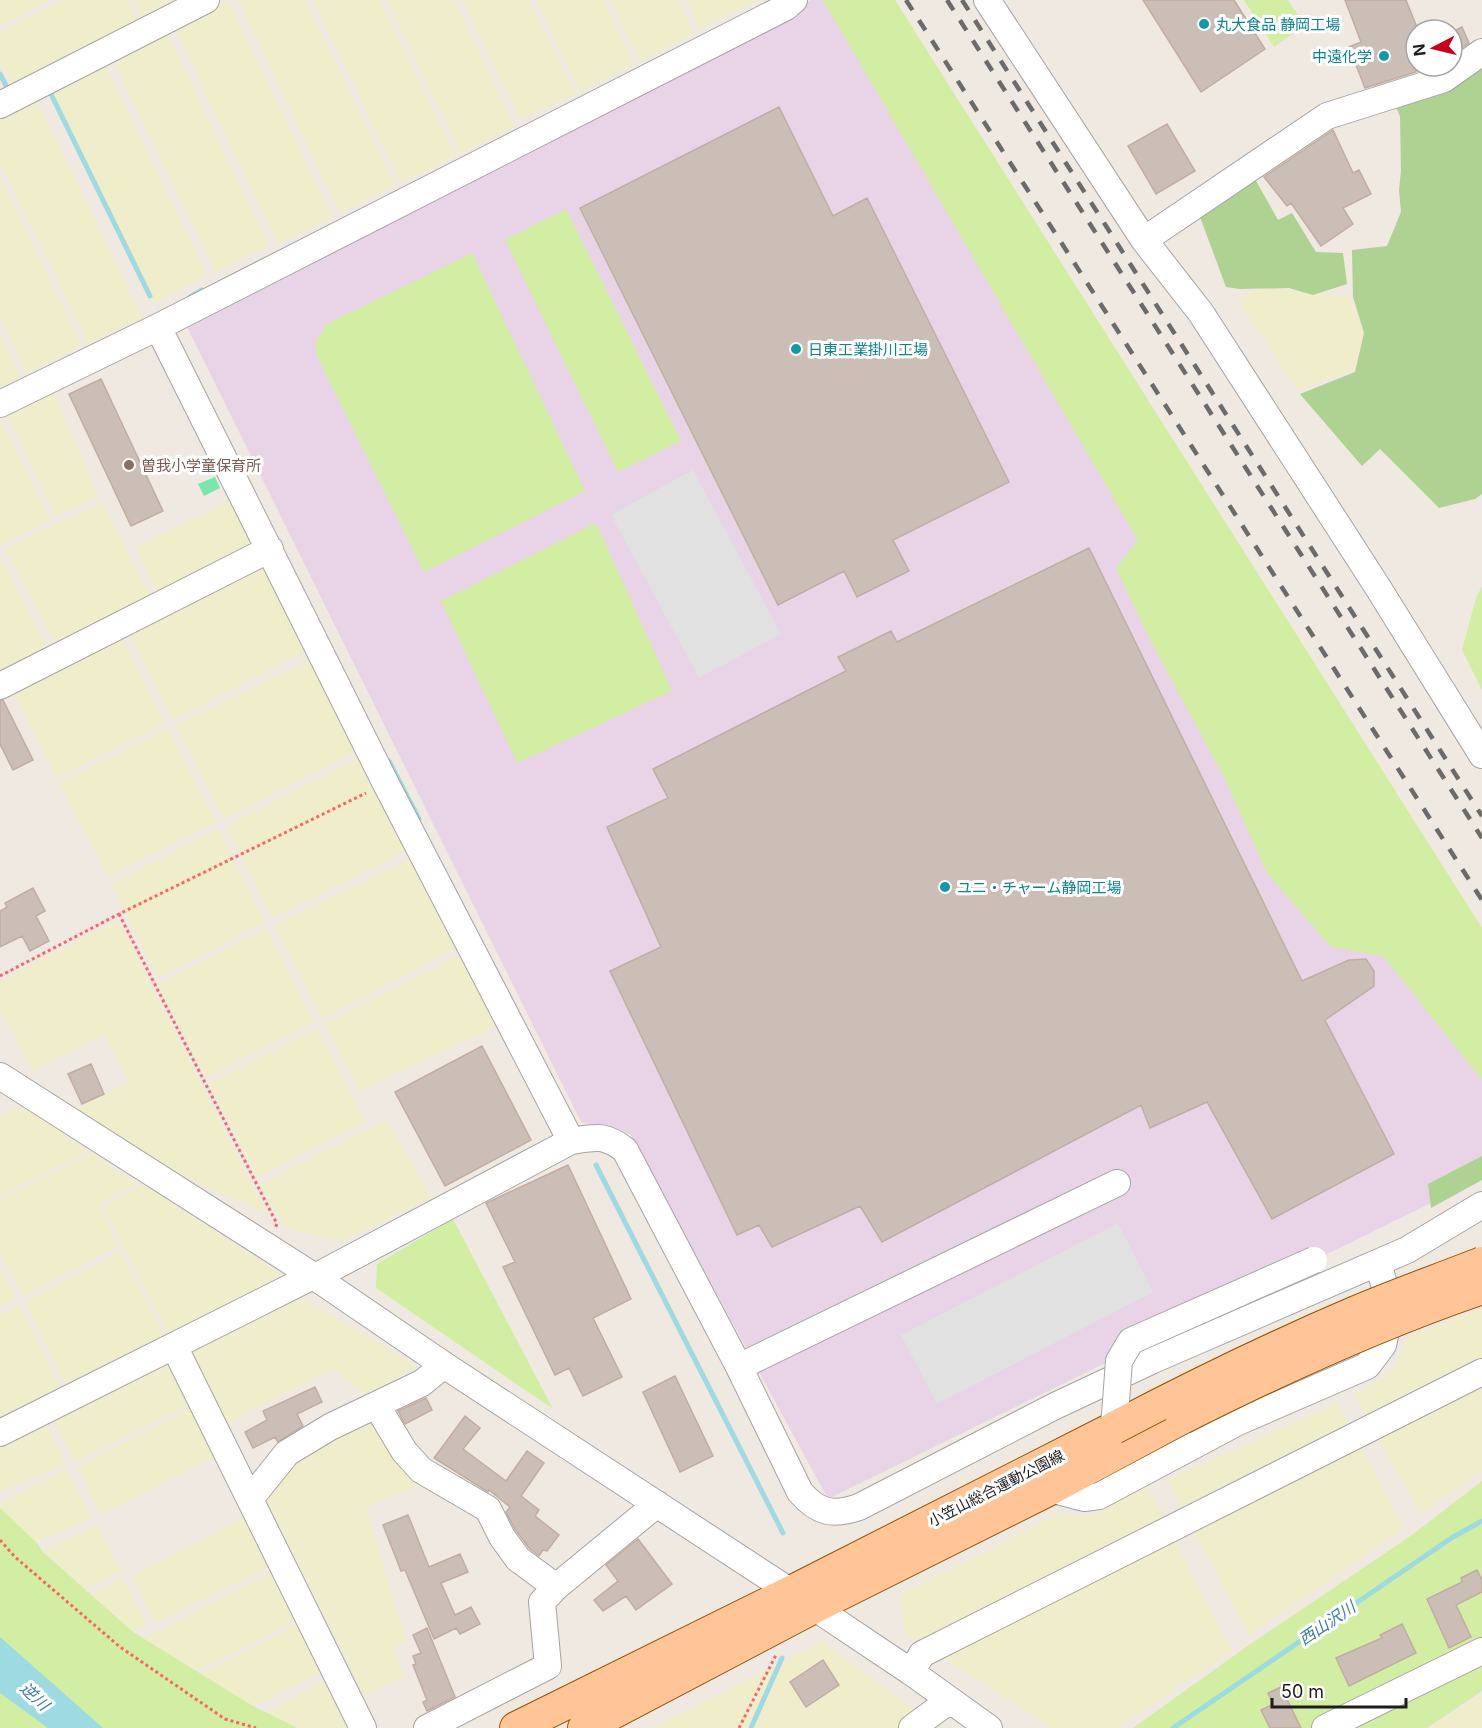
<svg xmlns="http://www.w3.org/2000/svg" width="1482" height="1728" viewBox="0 0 1482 1728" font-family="Inter,'Noto Sans JP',sans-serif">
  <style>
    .industrial { fill: #e9d3e7 }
    .farmland { fill: #f0eeca }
    .grass { fill: #d1eea2 }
    .forest { fill: #add292 }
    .pitch { fill: #78e6ad }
    .parking { fill: #e1e1e1 }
    .water { fill: #9ddae1 }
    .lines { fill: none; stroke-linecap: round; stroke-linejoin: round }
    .stream { stroke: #9ddae1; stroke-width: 5 }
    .building { fill: #cbbeb7; stroke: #c2aca2; stroke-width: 1.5 }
    .minor-casing { stroke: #a4a4a4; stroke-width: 28 }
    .major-casing { stroke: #955100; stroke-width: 34 }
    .path { stroke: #ff6266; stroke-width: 3; stroke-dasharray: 3 3; stroke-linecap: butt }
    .minor { stroke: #fff; stroke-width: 26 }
    .major { stroke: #ffc596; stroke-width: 32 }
    .rail { stroke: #6b6b6b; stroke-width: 4.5; stroke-dasharray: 12 12; stroke-linecap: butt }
    .minor-bridge-casing { stroke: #a4a4a4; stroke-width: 28; stroke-linecap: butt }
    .major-bridge-casing { stroke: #955100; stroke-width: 34; stroke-linecap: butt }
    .minor-bridge { stroke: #fff; stroke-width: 26 }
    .major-bridge { stroke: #ffc596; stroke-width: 32 }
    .culture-dot { fill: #0f9aa8; stroke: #fff; stroke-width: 2 }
    .education-dot { fill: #8d6e63; stroke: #fff; stroke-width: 2 }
    .labels { text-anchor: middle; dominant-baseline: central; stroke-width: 6; stroke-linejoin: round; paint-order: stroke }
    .culture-label { font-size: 15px; fill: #0d838f; stroke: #fff; text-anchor: start }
    .education-label { font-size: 15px; fill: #785e54; stroke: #fff; text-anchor: start }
    .street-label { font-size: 15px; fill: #1d1d1d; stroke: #fff }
    .water-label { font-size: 16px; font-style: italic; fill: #3c7da4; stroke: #fff }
  </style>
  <rect width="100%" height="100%" fill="#efe9e1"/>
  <!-- industrial -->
  <path class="industrial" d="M811,0h42l629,995v183l-654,321 -198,-365 -49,-12 -394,-795z"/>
  <!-- farmland -->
  <path class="farmland" d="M0,0h50l-50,26z
    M62,0h65l11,21 -125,65 -13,-26v-28z
    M134,0h43l-34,18z
    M238,0h67l90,186 -55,27z
    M313,0h67l76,157 -55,26z
    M387,0h67l61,126 -54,27z
    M462,0h67l46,94 -55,26z
    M536,0h67l32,65 -55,26z
    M611,0h67l16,34 -54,27z
    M686,0h67l1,2 -54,26z
    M228,1l105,217 -55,26 -104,-216z
    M165,29l104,217 -54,26 -104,-217z
    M103,60l104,216 -54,27 -105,-217z
    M37,100l105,217 -54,27 -88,-182v-43z
    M0,177l82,169 -55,27 -27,-57z
    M1265,288l84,8 15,37 -10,37 -57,20 -59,-91z
    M0,333l22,46 -22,10z
    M53,390l45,106 -42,21 -50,-104z
    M0,418l50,102 -50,25z
    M235,498l23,49 -98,50 -25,-50z
    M102,502l50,98 -95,47 -52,-98z
    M270,549l47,96 -144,75 -48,-94z
    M0,555l50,99 -50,25z
    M117,628l48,95 -108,55 -48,-94z
    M322,654l45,91 -143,75 -48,-95z
    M168,728l48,94 -108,55 -48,-94z
    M366,754l52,91 -146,73 -46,-92z
    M219,828l46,94 -107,56 -47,-94z
    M422,853l46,89 -146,77 -48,-94z
    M118,920l149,294 -103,-47 -88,-57 52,-28 -23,-47 -73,36 -32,-62v-28z
    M267,928l47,95 -108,55 -48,-94z
    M472,949l36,72 -149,70 -34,-67z
    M318,1028l48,94 -109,55 -48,-94z
    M24,1104l64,47 -88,45v-80z
    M387,1120l44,77 -87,44 -58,-12 -26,-45z
    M92,1153l45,31 -38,20 19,42 -94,50 -24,-43v-53z
    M143,1185l142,92 -114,62 -68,-132z
    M120,1252l47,88 -99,49 -42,-87z
    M0,1267l16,32 -16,8z
    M293,1292l124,75 -51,29 -32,-27 -111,56 -40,-80z
    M19,1305l45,89 -64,32v-111z
    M1482,1310v161l-62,43 -65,-119 41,-27 11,-31z
    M170,1353l26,48 -121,61 -24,-48z
    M1338,1403l66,126 -155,106 -82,-155z
    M197,1405l24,49 -120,61 -24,-47z
    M370,1409l66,69 -70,29 39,133 -12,10 12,27 -41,18 -100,-198 26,-46z
    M41,1416l25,48 -66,28v-53z
    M67,1469l24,48 -54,26 -37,-35v-5z
    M1146,1484l85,167 -114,77h-65l-146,-94 -6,-39 155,-80 40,1z
    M250,1515l25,49 -119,59 -24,-47z
    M97,1524l24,48 -35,17 -43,-38z
    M281,1567l24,48 -108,56 -53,-33z
    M122,1577l24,48 -13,7 -42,-37z
    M306,1620l25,48 -78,38 -52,-32z
    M822,1641l116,87h-285z
    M336,1675l15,53h-48l-37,-15z
    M1482,1694v34h-52z"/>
  <!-- grass -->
  <path class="grass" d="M823,0h72l587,928v152l-99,-124 -52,-9 -64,-74 -44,-98 -74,-137 -33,-70 22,-28z
    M1244,0h44l17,25 -31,22z
    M566,209l115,232 -63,31 -113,-232z
    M472,253l113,238 -161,81 -108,-218v-13l11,-17z
    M596,523l76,168 -155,72 -76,-162z
    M1482,586v104l-20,-40 14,-52z
    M453,1219l100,190 -177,-121 1,-24z
    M1482,1481v169l-158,78h-191l113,-81 166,-112z
    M0,1508l37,35 6,9 90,80 120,74 45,22h-298z
    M1482,1651v40l-55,37h-97z"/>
  <!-- forest -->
  <path class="forest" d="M1482,56v438l-7,5 -36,9 -59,-59 -18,17 -62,-72 55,-22 9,-39 -11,-36 -1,-47 35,-4 14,-34 -2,-22 2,-19 -1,-55 -7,-15z
    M1255,179l23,41 14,-7 24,39 27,1 4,31 -34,11 -24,-7 -49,1 -14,-2 -26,-70z
    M1482,1156v24l-51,28 -3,-24z"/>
  <!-- pitch -->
  <path class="pitch" d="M215,477l5,11 -16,8 -6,-12z"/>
  <!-- parking -->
  <path class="parking" d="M693,470l88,164 -82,44 -88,-163z
    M1118,1223l35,69 -216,112 -36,-69z"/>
  <!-- water -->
  <path class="water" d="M0,1637l103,91h-55l-48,-35z"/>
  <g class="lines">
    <!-- stream -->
    <path class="stream" d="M0,74l9,17
      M48,88l102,208
      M190,297l12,-7
      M389,761l30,58
      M596,1165l187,368
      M751,1728l31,-70
      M1173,1728l280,-191 29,-16"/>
  </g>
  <!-- building -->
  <path class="building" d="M1143,0h91l31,49 -64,43z
    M1345,0h61l10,25v47l-51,16 -16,-41 12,-5z
    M1462,27l7,16 -17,11v-22z
    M779,107l54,109 34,-18 142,284 -116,58 16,31 -52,26 -13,-26 -66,34 -198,-397z
    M1167,124l28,47 -39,23 -28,-48z
    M1333,130l20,43 6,-3 12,24 -28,14 10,16 -32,22 -30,-43 -4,3 -23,-29z
    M101,379l62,132 -32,15 -62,-132z
    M1089,548l213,433 47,-21 17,-1 8,12v15l-49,34 69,134 -122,65 -65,-117 -57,26 -9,-23 -259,137 -22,-36 -88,41 -13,-22 -22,10 -127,-264 51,-24 -54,-120 61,-29 -15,-29 193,-98 -8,-14 53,-26 6,11z
    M3,700l30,60 -20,10 -13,-26v-43z
    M33,888l12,23 -9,5 13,25 -19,10 -8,-15 -22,11v-36l7,-4 -2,-4z
    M482,1046l49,94 -86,46 -50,-94z
    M91,1064l13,30 -22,10 -14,-30z
    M568,1165l63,134 -38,19 29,59 -39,19 -14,-28 -14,7 -52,-108 12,-5 -29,-59z
    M675,1376l38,80 -33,16 -37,-80z
    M315,1387l7,15 -25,12 6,12 -25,16 -3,-5 -22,11 -8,-16 22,-12 -4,-9z
    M426,1398l6,12 -27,14 -7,-13z
    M465,1416l15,12 -17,21 43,32 21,-30 17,12 -23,33 18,14 -4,6 24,19 -12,16 -4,-1 -4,6 -10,-8 -14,-19 -9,-17 4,-5 -21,-17 -1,2 -54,-34z
    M408,1515l21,52 31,-13 8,18 -27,11 14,32 16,-8 9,17 -20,10 -4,-6 -22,11 -29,-69 -4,1 -18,-46z
    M638,1539l34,45 -36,26 -10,-14 -23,15 -9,-11 24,-19 -12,-16z
    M1477,1570l5,10v12l-26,13 15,32 -22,11 -22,-49 35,-17 -1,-4z
    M1402,1624l14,29 -67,33 -13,-28 46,-20 -2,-3z
    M427,1628l28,69 -28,14 -4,-9 4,-2 -14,-35 3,-1 -3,-8 8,-3 -8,-18z
    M823,1660l16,25 -33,22 -16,-25z
    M1281,1687l20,41h-31l-9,-18 12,-6 -5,-11z"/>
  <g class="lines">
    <!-- minor casing -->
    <g class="minor-casing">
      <path id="minor" d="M987,0l157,240 57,73 176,273 105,169
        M0,105l206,-105
        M1144,240l183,-124 117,-37 38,-27
        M158,327l228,457 185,357
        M0,404l158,-77 628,-320 8,-7
        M0,686l270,-137
        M0,1076l315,201 129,88 370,242 97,65 78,56
        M315,1277l256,-136c25,-4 33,-7 54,9l114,217 61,125c18,21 33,24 59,15l196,-101 98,-46 254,-110 75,-45
        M174,1346l189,382
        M739,1367l378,-184
        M377,1406l27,45 17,19 67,39 14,28 16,22 38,28
        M0,1433l313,-157
        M1050,1489l34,9 15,-2 139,-74 129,-56 16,-21 8,-37 -13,-45
        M250,1499l37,-46 43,-26 92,-44 22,-18
        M911,1672l11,-18 560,-282
        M427,1728l121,-62 -6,-64 14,-15 101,-83
        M912,1728l38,-28
        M1325,1728l157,-77"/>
    </g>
    <!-- major casing -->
    <g class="major-casing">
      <path id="major" d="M516,1728l275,-136 323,-164
        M584,1728l230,-121 236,-118 132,-71"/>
    </g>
    <!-- path -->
    <path class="path" d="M119,914l158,310 -2,4
      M0,976l119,-62 247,-121
      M0,1540l15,17 105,90 105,72 31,9
      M739,1728l37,-73"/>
    <!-- minor -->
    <use href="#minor" class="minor"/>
    <!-- major -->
    <use href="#major" class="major"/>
    <!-- rail -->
    <path class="rail" d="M906,0l576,900
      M947,0l535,838
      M962,0l520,816"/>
    <!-- minor-bridge casing -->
    <g class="minor-bridge-casing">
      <path id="minor-bridge" d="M1114,1428l5,-67 12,-20 183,-81"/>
    </g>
    <!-- major-bridge casing -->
    <g class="major-bridge-casing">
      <path id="major-bridge" d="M1182,1418c97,-49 197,-95 300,-130
        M1114,1428c78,-41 158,-80 240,-115 42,-18 85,-33 128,-50"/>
    </g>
    <!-- minor-bridge -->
    <use href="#minor-bridge" class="minor-bridge"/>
    <!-- major-bridge -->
    <use href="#major-bridge" class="major-bridge"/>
  </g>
  <!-- markers -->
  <g class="culture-dot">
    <circle cx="1204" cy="24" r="6"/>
    <circle cx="1384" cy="56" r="6"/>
    <circle cx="796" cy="349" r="6"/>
    <circle cx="945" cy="887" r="6"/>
  </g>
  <circle class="education-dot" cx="129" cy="465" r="6"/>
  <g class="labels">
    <!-- culture labels -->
    <g class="culture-label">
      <text x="1216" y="24">丸大食品 静岡工場</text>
      <text x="1372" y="56" text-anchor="end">中遠化学</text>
      <text x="808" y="349">日東工業掛川工場</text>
      <text x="957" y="887">ユニ・チャーム静岡工場</text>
    </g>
    <!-- education labels -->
    <g class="education-label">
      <text x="141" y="465">曽我小学童保育所</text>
    </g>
    <!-- street labels -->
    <g class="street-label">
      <text transform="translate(996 1488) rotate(-27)">小笠山総合運動公園線</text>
    </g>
    <!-- water labels -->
    <g class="water-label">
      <text transform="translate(1327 1623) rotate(-34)">西山沢川</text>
      <text transform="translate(35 1696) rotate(43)">逆川</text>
    </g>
  </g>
  <!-- north arrow -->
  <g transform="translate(1434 48) rotate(263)"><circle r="28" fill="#ffffff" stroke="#a5a5a5" stroke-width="1.5"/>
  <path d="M0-4.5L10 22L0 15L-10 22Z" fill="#c90019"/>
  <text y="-9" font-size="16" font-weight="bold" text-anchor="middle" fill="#1d1d1d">N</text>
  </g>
  <!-- scale -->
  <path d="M1272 1698v9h134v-9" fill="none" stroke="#1d1d1d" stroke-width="3"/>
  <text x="1281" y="1698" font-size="18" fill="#1d1d1d" stroke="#ffffff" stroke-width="4.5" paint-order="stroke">50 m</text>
</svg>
